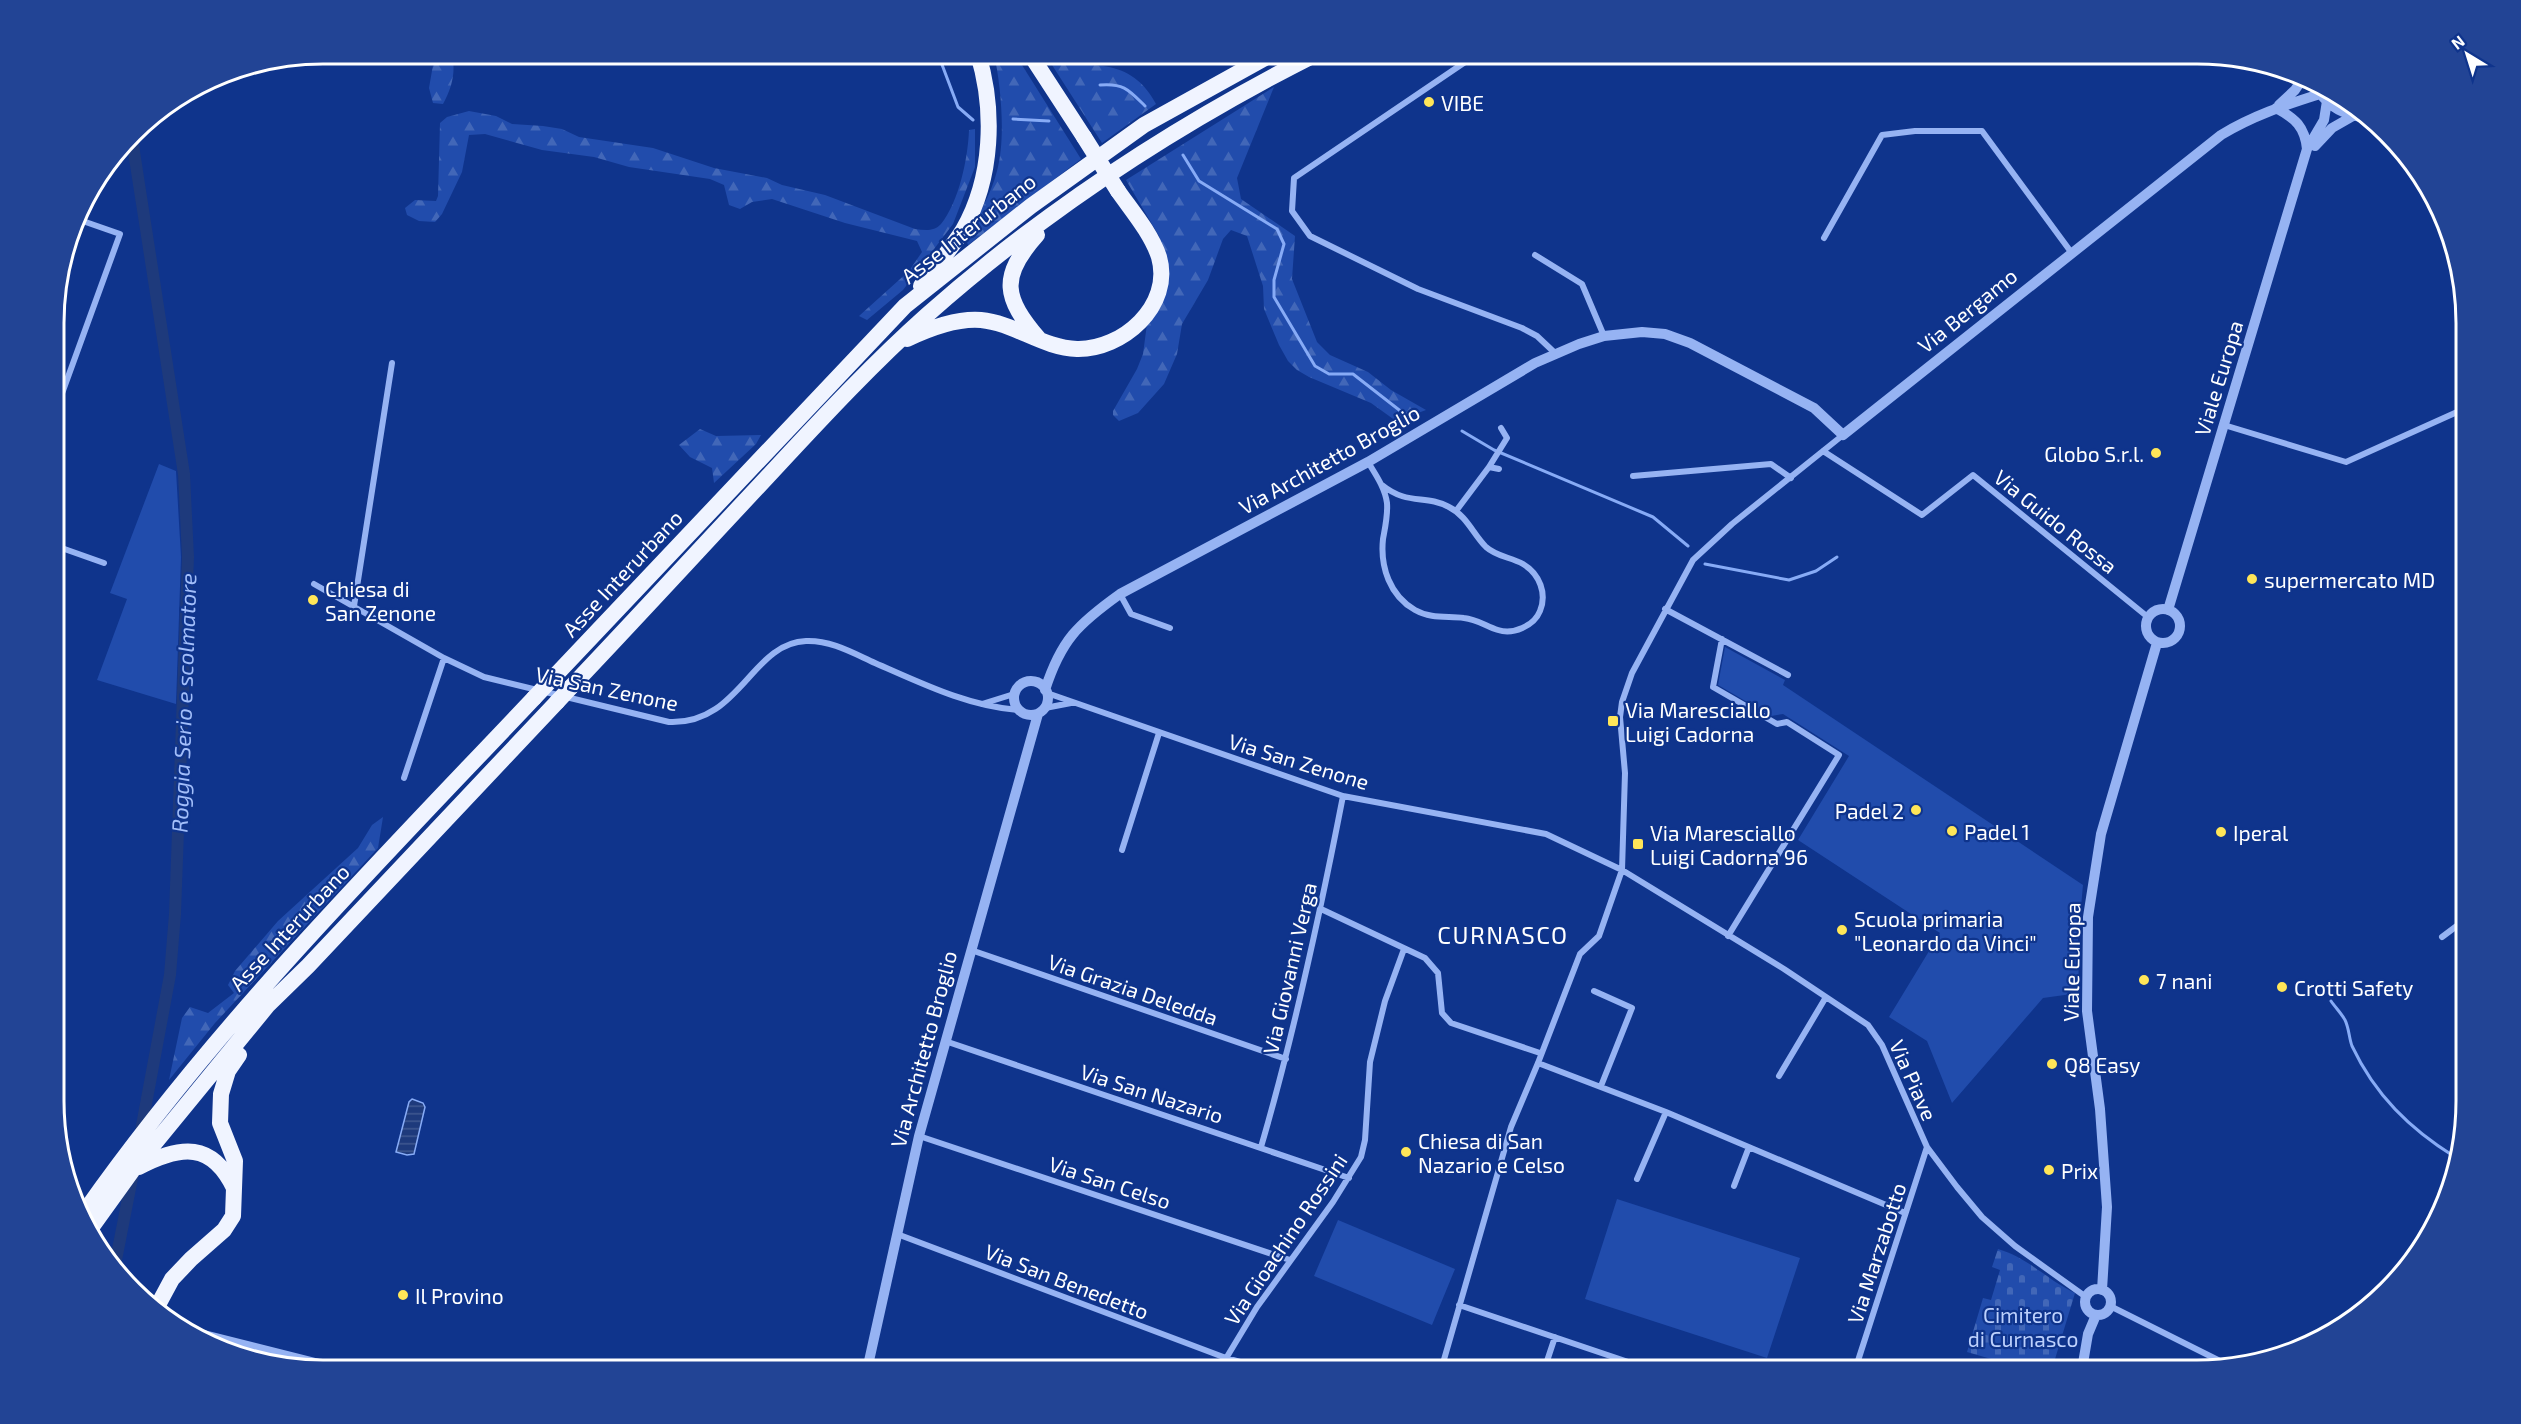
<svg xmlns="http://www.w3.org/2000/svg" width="2521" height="1424" viewBox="0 0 2521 1424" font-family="'Exo 2',sans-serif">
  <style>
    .green { fill: #214cac }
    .forest { fill: url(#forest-firs) }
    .cemetery { fill: url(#cemetery-stones) }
    .water { fill: url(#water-rules); stroke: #87abf6; stroke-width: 1.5 }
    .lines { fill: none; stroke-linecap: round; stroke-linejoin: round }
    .stream { stroke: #87abf6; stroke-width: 3 }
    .canal { stroke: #1e3a7c; stroke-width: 12 }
    .minor { stroke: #96b3f3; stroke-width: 6 }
    .tertiary { stroke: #96b3f3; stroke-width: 10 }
    .trunk { stroke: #f0f4ff; stroke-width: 16 }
    .trunk-bridge { stroke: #f0f4ff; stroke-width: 16 }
    .poi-dot { fill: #ffe658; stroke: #0f348c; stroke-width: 2 }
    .labels { text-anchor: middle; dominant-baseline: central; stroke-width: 4.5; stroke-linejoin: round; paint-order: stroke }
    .poi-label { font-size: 21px; fill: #fff; stroke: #0f348c; text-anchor: start }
    .street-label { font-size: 21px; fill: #fff; stroke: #0f348c }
    .park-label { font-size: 21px; fill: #bdd1fd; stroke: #0f348c }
    .water-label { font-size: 22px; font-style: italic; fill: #a2befa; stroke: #0f348c }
    .quarter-label { font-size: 24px; letter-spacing: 1.5px; fill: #fff; stroke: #0f348c }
    .rim { fill: none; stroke: #fff; stroke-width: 3 }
  </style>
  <defs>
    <pattern id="forest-firs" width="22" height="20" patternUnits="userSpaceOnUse" patternTransform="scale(1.5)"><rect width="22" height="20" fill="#214cac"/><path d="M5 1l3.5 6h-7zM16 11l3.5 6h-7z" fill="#4267b8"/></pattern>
    <pattern id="cemetery-stones" width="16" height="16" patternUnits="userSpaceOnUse" patternTransform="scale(1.5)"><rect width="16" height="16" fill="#214cac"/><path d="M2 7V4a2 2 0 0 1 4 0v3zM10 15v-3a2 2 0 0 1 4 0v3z" fill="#4267b8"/></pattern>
    <pattern id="water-rules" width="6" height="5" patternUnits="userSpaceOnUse" patternTransform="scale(1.5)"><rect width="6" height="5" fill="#1e3a7c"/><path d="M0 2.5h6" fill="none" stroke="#405890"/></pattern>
  </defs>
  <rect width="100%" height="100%" fill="#0f348c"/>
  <!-- green -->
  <path class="green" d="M159,464l17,7 5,86 -5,147 -79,-24 30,-81 -17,-6z
    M1725,647l60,33 -2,5 300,200 -5,54 1,54 -36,5 -91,105 -25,-62 -38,-24 51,-84 -142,-93 51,-84 -66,-42 -12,2 -53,-31z
    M1617,1199l183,59 -33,100 -182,-59z
    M1338,1220l117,49 -23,56 -118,-49z"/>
  <!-- forest -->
  <path class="forest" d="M430,54h22c4,18 0,34 -9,50l-10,-1 -4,-15 4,-23z
    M994,54h21l66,105 -113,86 -2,-6c11,-22 25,-44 31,-68 9,-32 4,-86 -3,-117z
    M1045,54h24c10,13 25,10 40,13 23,5 36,17 47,37l-54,39z
    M1274,87l-37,91 4,21 54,37 -3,43 25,63 13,13 38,17 23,18 35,20 -30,11 -25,-18 -62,-26 -12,-7 -9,-9 -9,-16 -15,-36 -1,-23 -16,-50 -16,-6 -8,9 -15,41 -26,44 -5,30 -13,30 -26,29 -19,8 -6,-6v-4l24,-42 6,-15 4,-30 20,-41 2,-14 -10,-33 -33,-56z
    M469,111l27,5 16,8 31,2 19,3 17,8 74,11 61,20 53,10 15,7 43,10 90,34c9,1 19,3 26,-5 18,-22 27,-66 28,-94l6,-1v38l-22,57 -50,66 -36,30 -8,-4 50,-45 13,-19 -5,-11 -72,-18 -73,-24 -20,3 -12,7 -11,-4 -5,-20 -14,-6 -81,-12 -35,-10 -52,-7 -57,-16 -16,1 -7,37 -20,42 -7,8 -16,-1 -12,-6 -2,-7 10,-8 21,1 2,-5 2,-73 7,-6z
    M700,429l16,7 45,-1 -5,9 -42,39 -2,-15 -22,-11 -11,-12z
    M383,817l-5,31 -163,175 -46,57 13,-62 8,-11 18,6 26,-20 -6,-8 7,-14 43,-50 80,-73 14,-23z"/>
  <!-- cemetery -->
  <path class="cemetery" d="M1998,1249c31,9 49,31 77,44l-23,76h-26l-59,-17 16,-54 8,2 9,-30 -8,-3z"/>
  <!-- water -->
  <path class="water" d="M412,1099l11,4 2,4 -11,47 -7,1 -11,-3 13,-50z"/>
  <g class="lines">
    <!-- stream -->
    <path class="stream" d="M938,54l20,53 15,13
      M1100,85c24,-2 29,5 45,21
      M1013,119l36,2
      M1183,155l16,26 78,48 7,15 -10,36v17l41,69 14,8h24l59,46
      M1462,431l32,19 159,67 35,29
      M1705,564l84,16 27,-9 21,-14
      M2331,1001c4,6 10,12 14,19 4,8 4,18 7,26 23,49 58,83 103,111"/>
    <!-- canal -->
    <path class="canal" d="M132,139l52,335 4,83 -13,357 -5,61 -30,161
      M115,1265l18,-92"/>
    <!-- minor -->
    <path class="minor" d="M1477,54l-183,124 -2,33 18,25 108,53 104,39 15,8 18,17
      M1824,238l58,-103 33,-4h67l89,121
      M1535,255l47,29 22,52
      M56,410l64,-176 -43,-15
      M2224,425l122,37 120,-54
      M1823,451l99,64 51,-40 176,143
      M1368,462c8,13 17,26 19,41 1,12 -2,25 -4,36 -3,28 7,57 32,71 16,9 31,6 49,8 12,1 22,8 34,12 15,5 36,-4 42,-19 7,-17 0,-37 -17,-47 -12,-7 -26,-7 -37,-17 -13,-13 -19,-31 -37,-40 -24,-13 -41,-1 -67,-22
      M1489,467l18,-29 -6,-10
      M1633,476l138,-12 20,14
      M1456,511l33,-44 10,2
      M56,546l48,17
      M314,584l130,74 40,19 185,45c71,3 82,-79 137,-81 25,-1 47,12 69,22 46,20 92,43 143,47
      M1120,594l11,20 39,14
      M354,606l38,-243
      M1665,609l123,66
      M1722,639l-9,48 64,37 10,-2 52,33 -111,181
      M1047,693l296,103 203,38 76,36 162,99 84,56 14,20 45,102 30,40 25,30 33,29 71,51
      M982,704l32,-10
      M1045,708l26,-5
      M404,778l40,-120
      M1122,850l37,-117
      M1321,909l104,49 13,15 4,40 9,10 89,30
      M2442,937l24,-18
      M971,950l315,109
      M1594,991l38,17 -31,78
      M945,1041l404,137
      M1538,1063l128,49 239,101
      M1779,1076l47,-79
      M919,1136l371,124
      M1261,1147c34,-116 59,-233 82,-351
      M1637,1179l29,-67
      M1734,1186l15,-39
      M897,1234l329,124 42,12
      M1459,1305l193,65
      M2110,1306l118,59
      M869,1361l23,9
      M1219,1370l38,-63 76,-105 28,-45 4,-17 5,-78 15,-61 19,-52
      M1441,1370l70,-243 27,-64 42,-109 19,-18 23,-66 3,-97 -5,-56 2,-15 10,-29 61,-113 39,-36 111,-89
      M1544,1370l11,-33
      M1855,1370l72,-223"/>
    <!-- tertiary -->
    <path class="tertiary" d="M2313,82c10,20 26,32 48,35
      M2279,105l16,-15 8,-12
      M2276,108c19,10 29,19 31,41
      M2315,146l17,-18 21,-12
      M2146 626a17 17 0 1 1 34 0a17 17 0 1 1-34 0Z
      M2168,610l139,-461 17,-29 3,-19
      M1014 698a17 17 0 1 1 34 0a17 17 0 1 1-34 0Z
      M1045,690c16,-50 33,-66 75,-96l248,-132 167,-99 44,-19 25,-8 38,-4 23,2 25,9 124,65 29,27 378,-300c31,-19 64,-30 99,-41
      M2085 1302a13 13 0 1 1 26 0a13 13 0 1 1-26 0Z
      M2102,1290l5,-83 -7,-98 -13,-98 1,-94 13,-83 56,-191
      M184,1330l159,40
      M2082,1369l6,-35 8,-19
      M867,1370l52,-234 119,-422"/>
    <!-- trunk -->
    <path class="trunk" d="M1030,54l54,83
      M1037,235c-38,42 -33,63 2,104
      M921,286c14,-19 30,-37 42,-56 30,-52 32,-120 15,-176
      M907,339c21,-10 50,-21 74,-19 33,3 62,28 96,29 45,1 96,-43 82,-92 -8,-24 -27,-46 -41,-66
      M551,680l354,-374 126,-100 113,-81 128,-71
      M571,687c58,-61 115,-123 172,-184 60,-64 119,-130 184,-188 117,-104 249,-190 389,-261
      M139,1167c42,-22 73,-25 95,21
      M85,1211c131,-186 293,-348 449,-513
      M91,1228l41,-57 136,-166 40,-39 249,-264
      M158,1305l14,-26 19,-20 33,-29 9,-14 2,-55 -15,-38 1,-29 7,-23 11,-16"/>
    <!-- trunk-bridge -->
    <path class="trunk-bridge" d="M1084,137l34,54
      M534,698l17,-18
      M557,702l14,-15"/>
  </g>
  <!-- markers -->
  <g class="poi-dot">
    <circle cx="1429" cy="102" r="6"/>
    <circle cx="2156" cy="453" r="6"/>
    <circle cx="2252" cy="579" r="6"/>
    <circle cx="313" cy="600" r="6"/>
    <rect x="1607" y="715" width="12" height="12" rx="3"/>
    <circle cx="1916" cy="810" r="6"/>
    <circle cx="1952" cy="831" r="6"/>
    <circle cx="2221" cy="832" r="6"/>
    <rect x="1632" y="838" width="12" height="12" rx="3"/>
    <circle cx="1842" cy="930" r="6"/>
    <circle cx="2144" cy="980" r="6"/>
    <circle cx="2282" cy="987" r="6"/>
    <circle cx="2052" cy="1064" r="6"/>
    <circle cx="1406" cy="1152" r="6"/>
    <circle cx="2049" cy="1170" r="6"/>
    <circle cx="403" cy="1295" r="6"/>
  </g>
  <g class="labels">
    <!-- poi labels -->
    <g class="poi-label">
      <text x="1441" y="102">VIBE</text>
      <text x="2144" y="453" text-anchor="end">Globo S.r.l.</text>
      <text x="2264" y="579">supermercato MD</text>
      <text x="325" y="588">Chiesa di<tspan x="325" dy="24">San Zenone</tspan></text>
      <text x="1625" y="709">Via Maresciallo<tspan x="1625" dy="24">Luigi Cadorna</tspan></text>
      <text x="1904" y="810" text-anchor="end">Padel 2</text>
      <text x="1964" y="831">Padel 1</text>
      <text x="1650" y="832">Via Maresciallo<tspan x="1650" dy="24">Luigi Cadorna 96</tspan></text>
      <text x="2233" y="832">Iperal</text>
      <text x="1854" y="918">Scuola primaria<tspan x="1854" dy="24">"Leonardo da Vinci"</tspan></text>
      <text x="2156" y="980">7 nani</text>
      <text x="2294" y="987">Crotti Safety</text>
      <text x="2064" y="1064">Q8 Easy</text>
      <text x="1418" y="1140">Chiesa di San<tspan x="1418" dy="24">Nazario e Celso</tspan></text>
      <text x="2061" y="1170">Prix</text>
      <text x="415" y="1295">Il Provino</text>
    </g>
    <!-- street labels -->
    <g class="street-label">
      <text transform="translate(968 228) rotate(-38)">Asse Interurbano</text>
      <text transform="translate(1967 310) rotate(-39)">Via Bergamo</text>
      <text transform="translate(2218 378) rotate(-73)">Viale Europa</text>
      <text transform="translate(1329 459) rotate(-29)">Via Architetto Broglio</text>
      <text transform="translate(2056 521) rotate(39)">Via Guido Rossa</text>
      <text transform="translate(622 573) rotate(-47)">Asse Interurbano</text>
      <text transform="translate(607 688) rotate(12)">Via San Zenone</text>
      <text transform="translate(1299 761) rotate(17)">Via San Zenone</text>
      <text transform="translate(289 927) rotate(-47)">Asse Interurbano</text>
      <text transform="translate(2071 962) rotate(-89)">Viale Europa</text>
      <text transform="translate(1289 968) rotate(-77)">Via Giovanni Verga</text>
      <text transform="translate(1133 989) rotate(19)">Via Grazia Deledda</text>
      <text transform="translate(923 1049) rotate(-75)">Via Architetto Broglio</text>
      <text transform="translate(1914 1080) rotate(66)">Via Piave</text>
      <text transform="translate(1152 1093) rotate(18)">Via San Nazario</text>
      <text transform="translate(1110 1182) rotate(18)">Via San Celso</text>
      <text transform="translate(1285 1239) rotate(-56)">Via Gioachino Rossini</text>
      <text transform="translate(1876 1253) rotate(-72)">Via Marzabotto</text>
      <text transform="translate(1067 1281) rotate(21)">Via San Benedetto</text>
    </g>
    <!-- park labels -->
    <g class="park-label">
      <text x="2023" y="1314">Cimitero<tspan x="2023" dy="24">di Curnasco</tspan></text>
    </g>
    <!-- water labels -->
    <g class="water-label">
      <text transform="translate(183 703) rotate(-88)">Roggia Serio e scolmatore</text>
    </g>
    <!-- quarter labels -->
    <g class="quarter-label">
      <text x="1503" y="934">CURNASCO</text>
    </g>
  </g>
  <!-- crop -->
  <path d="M0 0H2521V1424H0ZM323 64H2197A259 259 0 0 1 2456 323V1101A259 259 0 0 1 2197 1360H323A259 259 0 0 1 64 1101V323A259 259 0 0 1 323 64Z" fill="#224495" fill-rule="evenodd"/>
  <path class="rim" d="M323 64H2197A259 259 0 0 1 2456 323V1101A259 259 0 0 1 2197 1360H323A259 259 0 0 1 64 1101V323A259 259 0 0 1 323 64Z"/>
  <!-- north arrow -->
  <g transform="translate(2467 54) rotate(322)" stroke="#0f348c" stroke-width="4.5" paint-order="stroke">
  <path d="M0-4.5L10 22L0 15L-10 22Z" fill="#ffffff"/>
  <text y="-9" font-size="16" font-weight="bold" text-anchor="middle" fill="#ffffff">N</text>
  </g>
</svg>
